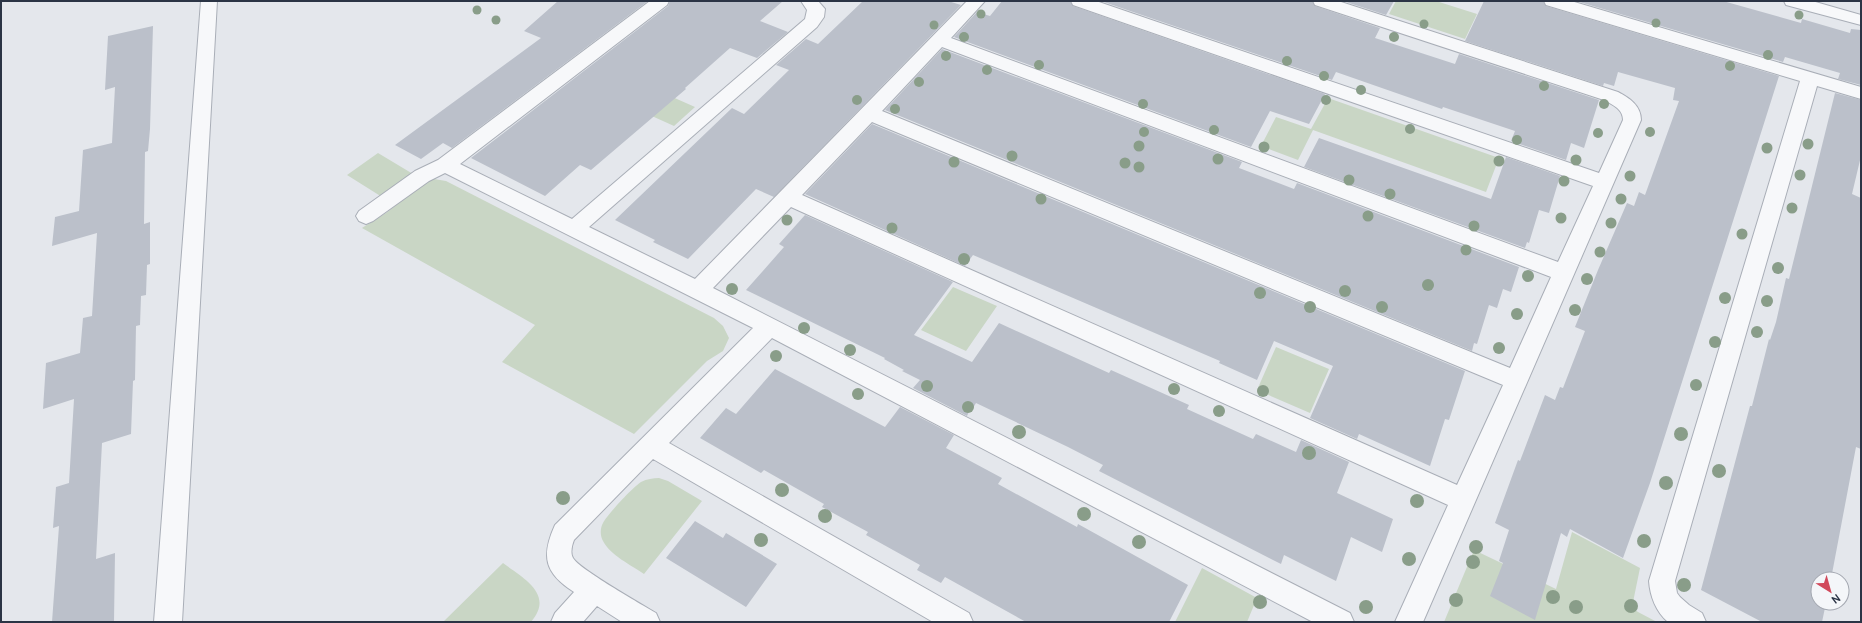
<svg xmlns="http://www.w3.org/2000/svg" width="1862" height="623" viewBox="0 0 1862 623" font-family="Cabin,sans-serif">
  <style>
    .green { fill: #c9d6c5 }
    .building { fill: #bbc0ca }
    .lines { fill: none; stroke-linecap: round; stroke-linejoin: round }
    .minor-casing { stroke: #a9aeb7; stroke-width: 2 }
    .minor { fill: #f7f8fa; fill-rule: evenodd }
    .tree { fill: #899d89 }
  </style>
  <rect width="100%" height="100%" fill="#e4e7ec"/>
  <!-- green -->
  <path class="green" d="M1396,1h40l41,13 -12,25 -76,-25z
    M634,80l61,27 -21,19 -62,-28z
    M1328,98l171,60 -13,34 -173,-62 -15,30 -37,-14 15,-29 35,12z
    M378,153l35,21 -31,23 -35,-22z
    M434,179l12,2 268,137 9,8 6,12 -6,13 -16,10 -73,73 -132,-72 33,-37 -173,-97c11,-7 24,-14 34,-23 12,-9 23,-22 38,-26z
    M953,287l44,19 -31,45 -45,-21z
    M1276,347l53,22 -19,44 -53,-23z
    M659,478l9,3 34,20 -58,73c-13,-9 -34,-19 -41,-33 -3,-5 -3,-13 0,-18 4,-8 30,-36 38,-41 6,-3 12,-4 18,-4z
    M1572,532l68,36 -8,39 6,5 19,10h-213l30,-72 82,39z
    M503,563c20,15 52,31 28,59h-88z
    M1202,568l55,30 -10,24h-72z"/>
  <!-- building -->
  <path class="building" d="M558,1h90l-196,147 -9,-5 -22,16 -26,-14 146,-107 -17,-7z
    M670,1h113l-23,20 28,11 -31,26 -27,-10 -45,40 1,1 -95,81 -11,-5 -35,31 -74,-38 197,-152z
    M863,1h85l13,4 -187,192 -18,-8 -68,70 -35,-17 2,-2 -40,-20 117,-112 12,6 45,-44 -13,-5 30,-26 12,5z
    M1002,1h68l3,5 252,88 -16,30 -39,-13 -19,36 -297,-110 23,-25 13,4z
    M1101,1h211l3,5 65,22 -5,10 80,26 4,-10 140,46 -15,48 -13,-5 -5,17 -55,-19 4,-10 -72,-24 -1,2 -106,-37 -4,8z
    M1343,1h51l-8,14z
    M1484,1h59l3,5 233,70 -129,407 -27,75 -53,-29 -3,8 -6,-4 -26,87 -45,-24 13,-33 -4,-2 10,-31 -14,-7 23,-63 2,1 25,-66 10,5 5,-13 3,1 22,-57 -10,-4 23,-57 29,-67 7,3 5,-14 6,3 34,-94 -6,-1 2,-12 -57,-16 -4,14 -10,-3 -1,3 -138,-45z
    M1576,1h147l78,22 1,-4 48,14 1,-4 10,1v55l-23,-6 2,-6 -55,-16 -2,5z
    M153,26l-3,103 -2,22 -3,1 -1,72 6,-2v42l-3,1 -1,30 -5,1 -1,29 -4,1 -1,54 -2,1 -2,53 -29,9 -6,116 19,-6 -1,69h-62l7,-96 -6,2 3,-41 13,-4 5,-84 -31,10 3,-46 34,-10 3,-35 9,-2 5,-83 -45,13 3,-29 24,-6 4,-61 29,-7 3,-56 -10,3 3,-54z
    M942,49l300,113 -3,6 55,21 3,-6 222,84 -8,25 -8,-3 -6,19 -8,-3 -12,39 -3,-1 -2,8 -587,-241z
    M1835,93l26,7v56l-9,38 9,4v251l-5,-2 -25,132h-13v24h8l-4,19h-60l-61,-32 49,-184h2l17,-67 1,1 6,-18 10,-44 3,1z
    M872,124l593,247 -16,49 -4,-1 -15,47 -71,-32 -2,5 -47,-21 23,-52 -59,-25 -17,39 -38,-17 1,-2 -247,-106 -8,11 -160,-72z
    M1319,138l172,61 15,-42 54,19 -11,37 -10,-3 -10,33 -2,-1 -2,6 -221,-81z
    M805,215l148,67 -39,53 58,27 27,-39 110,50 2,-3 78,35 -2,4 66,30 3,-5 40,18 5,-12 48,22 -12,31 56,26 -11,33 -31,-15 -15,44 -52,-26 -3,9 -182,-93 4,-6 -35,-18 -92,-44 -3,5 -2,-1 -4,9 -54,-28 7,-8 -18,-9 2,-1 -20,-11 1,-1 -139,-68 38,-43 -5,-3z
    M775,369l110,58 15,-20 54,28 -8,13 56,30 -4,6 79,43 1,-3 110,61 -19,37h-143l-81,-45 -4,6 -24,-13 3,-5 -54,-30 2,-3 -46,-25 2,-3 -60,-34 -3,3 -61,-35 26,-30 10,6z
    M695,521l28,17 3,-5 51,31 -31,43 -80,-49z"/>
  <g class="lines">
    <!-- minor casing -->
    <g class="minor-casing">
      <path id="minor" d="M201,1h16l-35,621h-28z
        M650,1h19l-2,4 -207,159 112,55 233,-200 2,-9 -6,-9h17l7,8 -1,8 -7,10 -228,200 106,52 272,-278h18l-34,37 607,224 35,-76 -520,-181 -2,-4h25l503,172 24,-53c0,-11 -10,-15 -19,-20l-289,-95 -2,-4h25l280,91c11,6 23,13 23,28l-218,502h-28l53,-117 -657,-298 -78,81 637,325 4,9h-41l-541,-284 -103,105 300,170 4,9h-40l-280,-163 -79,81c-2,5 -4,13 -1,18 6,11 68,46 83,55l4,9h-38l-25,-16 -14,16h-32l4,-9 19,-21c-30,-19 -33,-36 -19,-67l198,-197 -308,-155 -16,8 -56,40 -7,3 -7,-3 -3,-5 3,-5 56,-40 23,-11zM942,47l609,230 -41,91 -628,-257zM872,122l631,263 -46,100 -655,-290z
        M1544,1h27l290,86v12l-44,-13 -142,495 2,12 3,4 9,8 13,8 4,9h-38c-12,-10 -18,-26 -19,-41l151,-500 -254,-76z
        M1784,1h28l49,14v10l-75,-20z"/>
    </g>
    <!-- minor -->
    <use href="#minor" class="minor"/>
  </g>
  <!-- trees -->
  <g class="tree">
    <circle cx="477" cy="10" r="4.5"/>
    <circle cx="981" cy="14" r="4.5"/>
    <circle cx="1799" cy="15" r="4.5"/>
    <circle cx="496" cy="20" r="4.5"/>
    <circle cx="1656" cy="23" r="4.5"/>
    <circle cx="1424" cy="24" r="4.5"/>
    <circle cx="934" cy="25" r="4.5"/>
    <circle cx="964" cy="37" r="5"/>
    <circle cx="1394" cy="37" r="5"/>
    <circle cx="1768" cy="55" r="5"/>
    <circle cx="946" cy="56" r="5"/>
    <circle cx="1287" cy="61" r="5"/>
    <circle cx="1039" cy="65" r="5"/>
    <circle cx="1730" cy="66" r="5"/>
    <circle cx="987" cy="70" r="5"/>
    <circle cx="1324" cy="76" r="5"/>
    <circle cx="919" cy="82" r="5"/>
    <circle cx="1544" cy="86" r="5"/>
    <circle cx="1361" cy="90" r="5"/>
    <circle cx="857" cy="100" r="5"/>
    <circle cx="1326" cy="100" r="5"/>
    <circle cx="1143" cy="104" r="5"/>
    <circle cx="1604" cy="104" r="5"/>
    <circle cx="895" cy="109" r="5"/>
    <circle cx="1410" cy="129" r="5"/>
    <circle cx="1214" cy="130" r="5"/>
    <circle cx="1144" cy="132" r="5"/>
    <circle cx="1650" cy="132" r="5"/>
    <circle cx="1598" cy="133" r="5"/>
    <circle cx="1517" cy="140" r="5"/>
    <circle cx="1808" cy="144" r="5.5"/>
    <circle cx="1139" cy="146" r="5.5"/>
    <circle cx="1264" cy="147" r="5.5"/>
    <circle cx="1767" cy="148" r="5.5"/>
    <circle cx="1012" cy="156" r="5.5"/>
    <circle cx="1218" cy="159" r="5.5"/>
    <circle cx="1576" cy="160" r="5.5"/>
    <circle cx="1499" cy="161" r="5.5"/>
    <circle cx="954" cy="162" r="5.5"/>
    <circle cx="1125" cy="163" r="5.5"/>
    <circle cx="1139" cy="167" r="5.5"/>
    <circle cx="1800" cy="175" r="5.5"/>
    <circle cx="1630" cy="176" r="5.5"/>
    <circle cx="1349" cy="180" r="5.5"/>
    <circle cx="1564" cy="181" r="5.5"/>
    <circle cx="1390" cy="194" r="5.5"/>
    <circle cx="1041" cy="199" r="5.5"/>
    <circle cx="1621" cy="199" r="5.5"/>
    <circle cx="1792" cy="208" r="5.5"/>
    <circle cx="1368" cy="216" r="5.5"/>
    <circle cx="1561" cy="218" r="5.5"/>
    <circle cx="787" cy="220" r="5.5"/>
    <circle cx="1611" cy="223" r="5.5"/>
    <circle cx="1474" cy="226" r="5.5"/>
    <circle cx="892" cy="228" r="5.5"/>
    <circle cx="1742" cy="234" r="5.5"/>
    <circle cx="1466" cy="250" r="5.5"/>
    <circle cx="1600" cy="252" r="5.5"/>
    <circle cx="964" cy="259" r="6"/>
    <circle cx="1778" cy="268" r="6"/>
    <circle cx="1528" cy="276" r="6"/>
    <circle cx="1587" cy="279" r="6"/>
    <circle cx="1428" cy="285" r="6"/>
    <circle cx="732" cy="289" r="6"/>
    <circle cx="1345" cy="291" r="6"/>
    <circle cx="1260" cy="293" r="6"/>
    <circle cx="1725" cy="298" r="6"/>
    <circle cx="1767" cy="301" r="6"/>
    <circle cx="1310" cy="307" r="6"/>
    <circle cx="1382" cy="307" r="6"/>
    <circle cx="1575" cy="310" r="6"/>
    <circle cx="1517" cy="314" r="6"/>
    <circle cx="804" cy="328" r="6"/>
    <circle cx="1757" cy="332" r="6"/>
    <circle cx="1715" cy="342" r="6"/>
    <circle cx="1499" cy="348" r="6"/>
    <circle cx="850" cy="350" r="6"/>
    <circle cx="776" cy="356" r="6"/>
    <circle cx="1696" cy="385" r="6"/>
    <circle cx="927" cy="386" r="6"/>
    <circle cx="1174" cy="389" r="6"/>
    <circle cx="1263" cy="391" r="6"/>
    <circle cx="858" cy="394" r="6"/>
    <circle cx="968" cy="407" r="6"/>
    <circle cx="1219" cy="411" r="6"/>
    <circle cx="1019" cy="432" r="7"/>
    <circle cx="1681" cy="434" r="7"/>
    <circle cx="1309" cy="453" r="7"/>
    <circle cx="1719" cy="471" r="7"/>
    <circle cx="1666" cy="483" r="7"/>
    <circle cx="782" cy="490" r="7"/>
    <circle cx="563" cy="498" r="7"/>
    <circle cx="1417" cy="501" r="7"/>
    <circle cx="1084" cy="514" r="7"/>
    <circle cx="825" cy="516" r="7"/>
    <circle cx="761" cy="540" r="7"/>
    <circle cx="1644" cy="541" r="7"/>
    <circle cx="1139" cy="542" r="7"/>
    <circle cx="1476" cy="547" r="7"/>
    <circle cx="1409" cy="559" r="7"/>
    <circle cx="1473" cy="562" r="7"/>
    <circle cx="1684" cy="585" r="7"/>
    <circle cx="1553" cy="597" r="7"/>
    <circle cx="1456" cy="600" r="7"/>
    <circle cx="1260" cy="602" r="7"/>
    <circle cx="1631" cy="606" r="7"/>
    <circle cx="1366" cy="607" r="7"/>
    <circle cx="1576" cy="607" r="7"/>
  </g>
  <!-- border -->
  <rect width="1862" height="623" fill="none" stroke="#2b3445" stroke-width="4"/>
  <!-- north arrow -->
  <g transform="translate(1830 591) rotate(143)"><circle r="19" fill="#f4f6f9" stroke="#a4a8b1"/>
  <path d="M0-3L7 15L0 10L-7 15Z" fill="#d1495b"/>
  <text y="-6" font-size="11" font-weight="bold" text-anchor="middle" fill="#2b3445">N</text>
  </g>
</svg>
